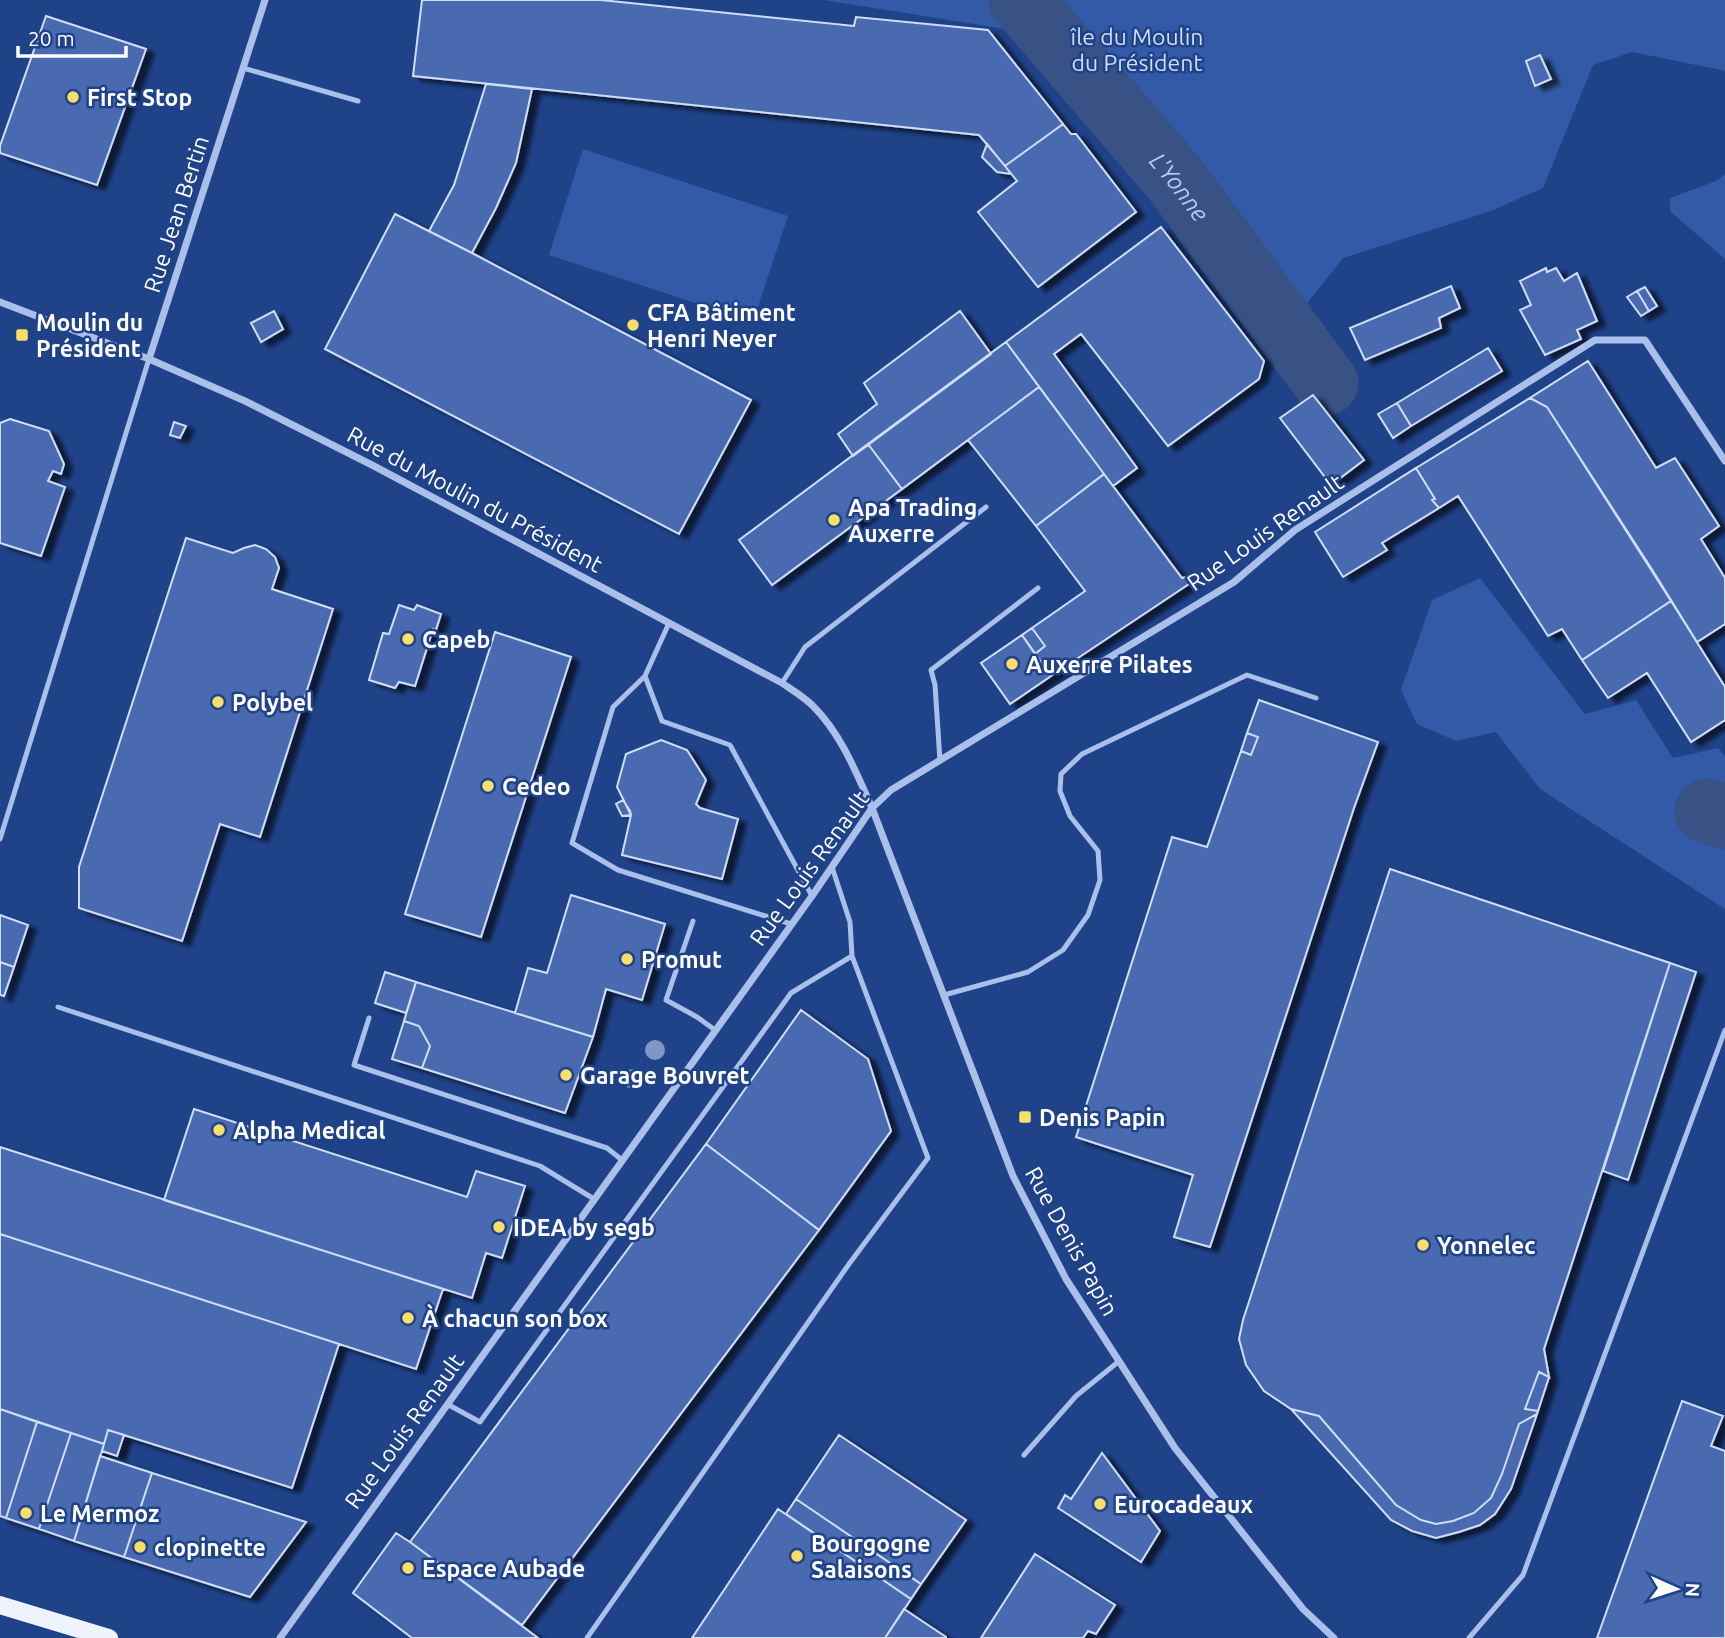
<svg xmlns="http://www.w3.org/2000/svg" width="1725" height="1638" viewBox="0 0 1725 1638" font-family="Ubuntu,sans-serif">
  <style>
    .green { fill: #335aa6 }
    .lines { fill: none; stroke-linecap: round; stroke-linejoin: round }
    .river { stroke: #385286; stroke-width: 65 }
    .building { fill: #486bb1; stroke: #cfddf8; stroke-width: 2; filter: url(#shadow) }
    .lane { stroke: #aac0eb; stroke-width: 5 }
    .street { stroke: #aac0eb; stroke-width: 7 }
    .primary { stroke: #eef3fe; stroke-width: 18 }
    .tree { fill: #8097c6 }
    .poi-dot { fill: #f9df6a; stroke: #1f4289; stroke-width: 2.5 }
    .labels { text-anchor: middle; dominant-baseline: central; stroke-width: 5; stroke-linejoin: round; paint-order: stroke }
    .park-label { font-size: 23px; fill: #cfddf8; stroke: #1f4289 }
    .poi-label { font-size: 23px; font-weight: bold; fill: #fff; stroke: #1f4289; text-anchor: start }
    .street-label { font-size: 23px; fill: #fff; stroke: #1f4289 }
    .water-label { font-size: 24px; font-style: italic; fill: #b6cbf2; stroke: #1f4289 }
  </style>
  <defs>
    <filter id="shadow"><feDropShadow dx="8" dy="4.5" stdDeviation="2" flood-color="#0009"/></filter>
  </defs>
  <rect width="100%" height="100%" fill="#1f4289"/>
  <!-- green -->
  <path class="green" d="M824,0h901v72l-4,-2 -89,-18 -39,13 -50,123 -52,23 -148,47 -42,53 -12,69 -129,-171 -155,-180z
    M583,149l205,67 -35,106 -204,-67z
    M1725,174v85l-55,-48v-13l46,-17z
    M1480,578l105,136 51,-14 37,58 45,-10 7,8v153l-185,-120 -44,-57 -40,9 -39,-17 -16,-34 31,-90z"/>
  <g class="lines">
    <!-- river -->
    <g class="river">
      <path id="s1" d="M1021,0l153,178 152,205"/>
      <path d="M1707,811l18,6"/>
    </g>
  </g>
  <!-- building -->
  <path class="building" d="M422,0h179l253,26 2,-9 132,13 75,94 -58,42 -26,-31 -566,-59z
    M46,16l100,33 -49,136 -97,-32v-7z
    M1540,55l11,24 -16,7 -9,-25z
    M486,84l46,5 -16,74 -20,45 -24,45 -43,-22 25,-46z
    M1063,124l8,10h5l60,78 -98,75 -60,-75 39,-31 -12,-15z
    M987,144l18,22 6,8 -14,-2 -15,-15z
    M395,214l77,39 279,147 -72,134 -354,-185z
    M1161,227l103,134 -5,18 -91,67 -87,-112 -27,20 83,114 -24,18 -107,-144z
    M1546,268l1,4 9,-4 8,13 13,-8 20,48 -20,9 4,9 -36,16 -25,-45 11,-5 -11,-24z
    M1451,286l9,22 -21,10 2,10 -76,32 -15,-32z
    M1645,287l12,19 -8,5 -12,-20z
    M1637,291l12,20 -8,5 -14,-19z
    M274,311l9,18 -22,13 -10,-19z
    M960,311l31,43 -138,102 -15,-22 39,-30 -13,-21z
    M1006,342l33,45 -137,102 -34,-45z
    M1488,348l14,23 -91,55 -14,-23z
    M1588,361l68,107 19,-10 44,68 -18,13 24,39v46l-28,18 -44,-71 -106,-164 -17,-9z
    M1039,387l65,87 -68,52 -68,-86z
    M1313,395l51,65 -33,25 -51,-67z
    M1530,398l17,9 124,194 -89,59 -20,-31 -14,7 -90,-140 -19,12 -7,-8 3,-1 -19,-31z
    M1397,403l14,23 -18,12 -15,-24z
    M10,419l39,12 15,33 -3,10 -8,-3 -5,10 17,6 -24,69 -41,-13v-120z
    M174,422l12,4 -6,12 -10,-3z
    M868,444l34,45 -130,96 -33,-45z
    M1416,468l19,31 -3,1 7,8 -57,35 5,7 -44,27 -28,-45z
    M1104,474l78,104 8,-2 -1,8 -138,92 -16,-22 10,-8 -13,-18 53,-37 -49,-65z
    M186,538l47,15 11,-5 11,-3 11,4 9,8 4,11 -7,21 61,20 -73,228 -40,-13 -38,117 -103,-33v-41z
    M1671,601l54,86v33l-34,22 -44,-69 -39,25 -26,-38z
    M399,605l15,5 3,-5 24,9 -5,16 -3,-1 -18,57 -16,-4 -4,6 -26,-8 14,-47 6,1z
    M1032,628l13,18 -10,8 -13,-19z
    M495,632l76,25 -90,280 -76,-23z
    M1022,635l29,41 -41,28 -29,-41z
    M1259,700l119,42 -24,66 -144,439 -36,-10 19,-62 -117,-38 96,-300 35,10 34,-96 10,4 7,-18 -11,-4z
    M1247,733l11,4 -7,18 -10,-4z
    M661,740l26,10 19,30 -10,24 4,4 38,11 -16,60 -100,-24 9,-40 -14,-28 9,-33z
    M623,800l7,11 1,4 -9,1 -6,-12z
    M1390,869l280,94 -126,386 5,28 -10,-5 -14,37 13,2 -1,3 -18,10 -17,50 -11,24 -17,15 -21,8 -17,3 -15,-4 -25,-15 -77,-89 -28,-7 -27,-18 -18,-26 -7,-26 4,-19z
    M571,895l94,29 -23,76 -36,-11 -13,48 -78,-24 13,-45 19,5z
    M0,915l28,10 -14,42 -14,-5z
    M0,962l14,5 -10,29 -4,-1z
    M1670,963l26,9 -68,208 -25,-9z
    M385,972l31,10 -10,31 -31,-10z
    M416,982l177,55 -28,76 -143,-45 8,-22 -11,-20 -15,-5z
    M801,1010l67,49 23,72 -72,99 -113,-86z
    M404,1021l15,5 11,20 -8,22 -30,-9z
    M194,1109l273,88 9,-26 49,15 -23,72 -16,-5 -14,45 -308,-98z
    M706,1144l113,86 -297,395 -112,-83z
    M0,1147l443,142 -27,80 -416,-135z
    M0,1234l339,110 -47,144 -184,-58 -4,14 -104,-35z
    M1539,1372l10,5 -11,34 -13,-2z
    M1682,1401l41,15 -12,30 14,5v187h-128z
    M0,1409l37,13 -31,96 -6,-2z
    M1291,1409l28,7 77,89 25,15 15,4 17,-3 21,-8 17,-15 11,-24 17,-50 18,-10 -26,75 -16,25 -15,11 -21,7 -23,6 -24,-7 -21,-11z
    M37,1422l34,11 -32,96 -33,-11z
    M108,1430l16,5 -7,21 -15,-5z
    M71,1433l33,11 -30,97 -35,-12z
    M839,1435l127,85 -45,64 -125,-85z
    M1102,1453l58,78 -19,31 -83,-54 7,-13 6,4z
    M100,1456l52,17 -28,84 -50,-16z
    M152,1473l154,49 -56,75 -126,-40z
    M796,1499l125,85 -10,15 -125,-85z
    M778,1509l133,90 -26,39h-193z
    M396,1533l14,9 128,96h-126l-59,-45z
    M1035,1554l80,51 -19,29 -8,-3 -5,7h-102z
    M904,1609l42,28v1h-61z"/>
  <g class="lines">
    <!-- lane -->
    <path class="lane" d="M243,68l115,33
      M669,623l-24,53 17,45 68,24 82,151
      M645,676l-32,31 -41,136 46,27 173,54
      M782,683l23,-36 181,-140
      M940,761l-5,-76 -4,-15 107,-82
      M0,839l149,-480
      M693,921l-27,79 31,17 18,13
      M944,995l84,-23 35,-22 25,-35 12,-35 -2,-29 -28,-35 -10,-25 1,-17 21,-20 165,-79 69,23
      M58,1007l482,159 54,33
      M369,1018l-15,47 253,83 15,12
      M447,1404l33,18 311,-429 61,-37
      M1024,1455l52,-59 42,-34
      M587,1638l262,-374 79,-106 -76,-202 -2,-34 -18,-55
      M1469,1638l54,-63 202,-545"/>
    <!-- street -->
    <path class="street" d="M0,302l149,57 96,42 127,64 410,218c10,7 22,14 31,23 28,28 43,66 59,102l141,368 53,103 109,169 128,161 31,29
      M149,359l116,-359
      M280,1638l532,-742 60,-88 19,-18 343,-208 61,-52 300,-190h50l80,121"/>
    <!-- primary -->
    <path class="primary" d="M0,1605l109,33"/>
  </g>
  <!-- trees -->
  <g class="tree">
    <circle cx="655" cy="1050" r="10"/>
    <circle cx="633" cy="1079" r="10"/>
  </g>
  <!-- markers -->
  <g class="poi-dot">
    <circle cx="73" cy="97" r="7"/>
    <circle cx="633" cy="325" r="7"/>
    <rect x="15" y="328" width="14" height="14" rx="3.5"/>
    <circle cx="834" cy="520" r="7"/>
    <circle cx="408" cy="639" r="7"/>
    <circle cx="1012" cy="664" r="7"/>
    <circle cx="218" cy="702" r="7"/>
    <circle cx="488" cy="786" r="7"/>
    <circle cx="627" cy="959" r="7"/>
    <circle cx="566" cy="1075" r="7"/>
    <rect x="1018" y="1110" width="14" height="14" rx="3.5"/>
    <circle cx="219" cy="1130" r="7"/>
    <circle cx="499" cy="1227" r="7"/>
    <circle cx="1423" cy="1245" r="7"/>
    <circle cx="408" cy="1318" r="7"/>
    <circle cx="1100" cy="1504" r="7"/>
    <circle cx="26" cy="1513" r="7"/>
    <circle cx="140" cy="1547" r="7"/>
    <circle cx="797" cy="1556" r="7"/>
    <circle cx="408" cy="1568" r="7"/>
  </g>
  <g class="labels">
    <!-- park labels -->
    <g class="park-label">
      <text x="1137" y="36">île du Moulin<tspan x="1137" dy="26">du Président</tspan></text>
    </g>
    <!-- poi labels -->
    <g class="poi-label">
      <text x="87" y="97">First Stop</text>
      <text x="647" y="312">CFA Bâtiment<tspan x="647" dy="26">Henri Neyer</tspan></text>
      <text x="36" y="322">Moulin du<tspan x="36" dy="26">Président</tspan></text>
      <text x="848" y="507">Apa Trading<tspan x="848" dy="26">Auxerre</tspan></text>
      <text x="422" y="639">Capeb</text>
      <text x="1026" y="664">Auxerre Pilates</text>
      <text x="232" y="702">Polybel</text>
      <text x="502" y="786">Cedeo</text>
      <text x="641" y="959">Promut</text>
      <text x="580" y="1075">Garage Bouvret</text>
      <text x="1039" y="1117">Denis Papin</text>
      <text x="233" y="1130">Alpha Medical</text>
      <text x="513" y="1227">IDEA by segb</text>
      <text x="1437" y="1245">Yonnelec</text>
      <text x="422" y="1318">À chacun son box</text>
      <text x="1114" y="1504">Eurocadeaux</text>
      <text x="40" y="1513">Le Mermoz</text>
      <text x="811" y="1543">Bourgogne<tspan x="811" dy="26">Salaisons</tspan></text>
      <text x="154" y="1547">clopinette</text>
      <text x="422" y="1568">Espace Aubade</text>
    </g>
    <!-- street labels -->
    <g class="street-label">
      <text transform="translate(176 214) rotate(-72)">Rue Jean Bertin</text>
      <text transform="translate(475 499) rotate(28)">Rue du Moulin du Président</text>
      <text transform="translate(1265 532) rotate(-35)">Rue Louis Renault</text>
      <text transform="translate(809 868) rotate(-54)">Rue Louis Renault</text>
      <text transform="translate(1072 1241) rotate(61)">Rue Denis Papin</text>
      <text transform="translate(404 1431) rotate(-54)">Rue Louis Renault</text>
    </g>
    <!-- water labels -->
    <g class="water-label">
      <text stroke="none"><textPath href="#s1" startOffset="245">L'Yonne</textPath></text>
    </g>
  </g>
  <!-- north arrow -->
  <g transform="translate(1676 1589) rotate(93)" stroke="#1f4289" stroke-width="5" paint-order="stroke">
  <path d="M0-5L12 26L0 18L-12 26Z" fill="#ffffff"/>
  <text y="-10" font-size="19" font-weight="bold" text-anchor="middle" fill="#ffffff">N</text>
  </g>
  <!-- scale -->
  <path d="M18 46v10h108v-10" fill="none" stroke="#ffffff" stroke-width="3.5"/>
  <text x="28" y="46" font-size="21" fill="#ffffff" stroke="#1f4289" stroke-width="5" paint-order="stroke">20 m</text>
</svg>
